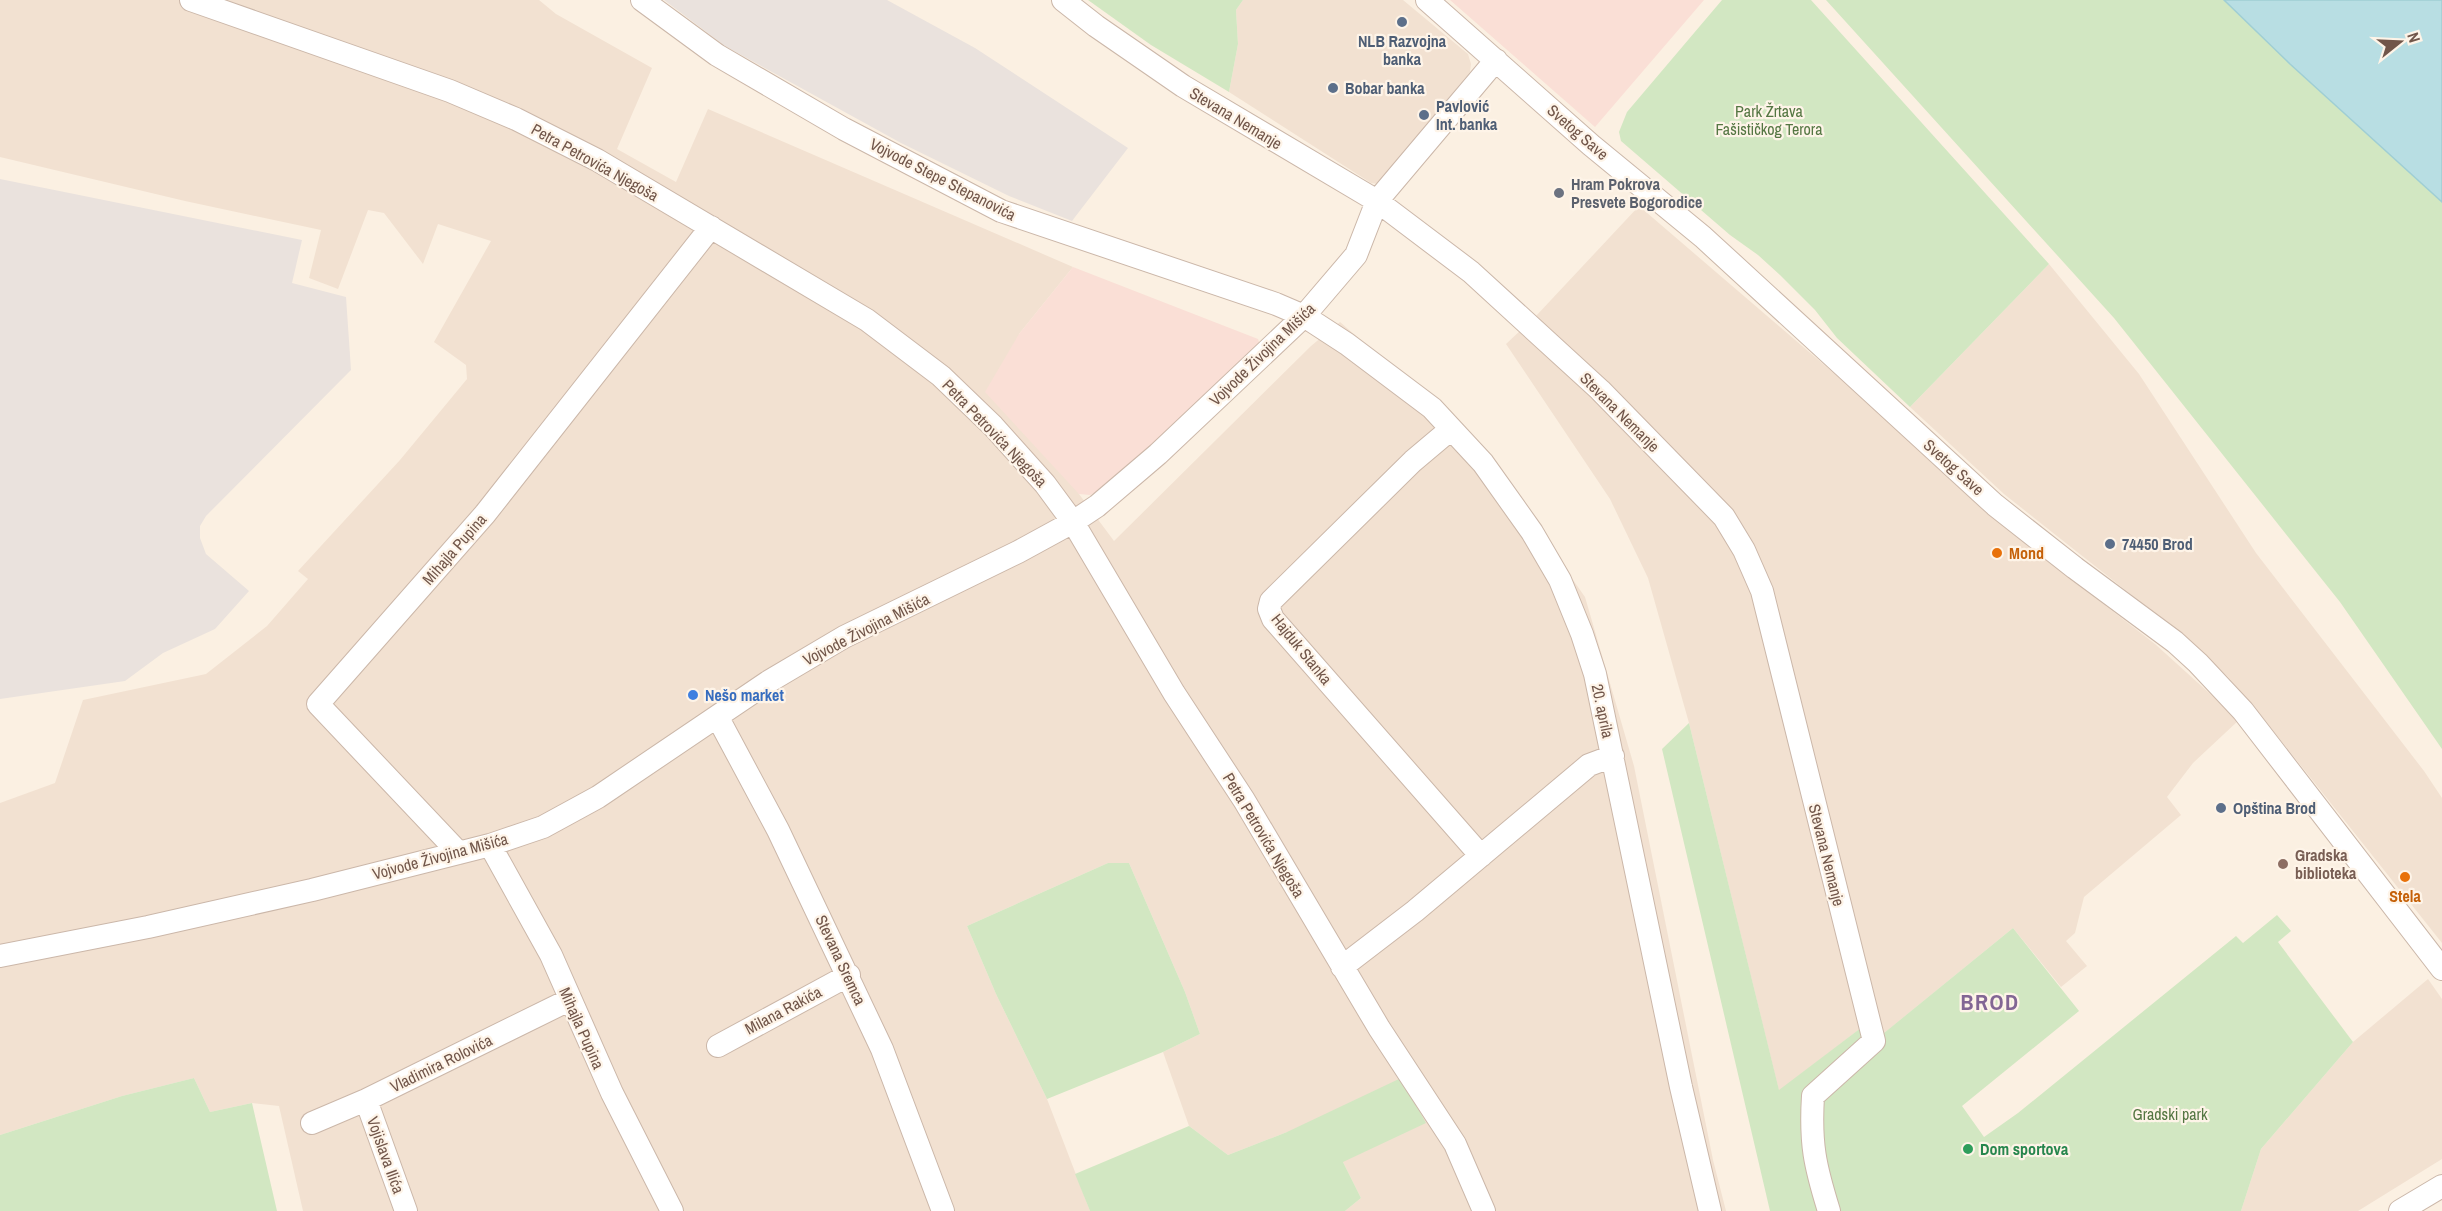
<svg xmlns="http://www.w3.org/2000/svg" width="2442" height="1211" viewBox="0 0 2442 1211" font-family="'Archivo Narrow',sans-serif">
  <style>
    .residential { fill: #f2e1d1 }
    .commercial { fill: #fadfd6 }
    .industrial { fill: #eae2dd }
    .green { fill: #d2e7c2 }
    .water { fill: #b8dee3; stroke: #9fced4; stroke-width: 1.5 }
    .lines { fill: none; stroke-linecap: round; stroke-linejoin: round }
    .minor-casing { stroke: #cbb7a9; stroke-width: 24 }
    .minor { stroke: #fff; stroke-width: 22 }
    .service-dot { fill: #5c6f8a; stroke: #fef4e8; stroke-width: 2 }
    .worship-dot { fill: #6b7280; stroke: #fef4e8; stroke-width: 2 }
    .food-dot { fill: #e8710a; stroke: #fef4e8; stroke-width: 2 }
    .shop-dot { fill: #3f7fe0; stroke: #fef4e8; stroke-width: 2 }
    .education-dot { fill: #8d6e63; stroke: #fef4e8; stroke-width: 2 }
    .leisure-dot { fill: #2e9e5b; stroke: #fef4e8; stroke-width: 2 }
    .labels { text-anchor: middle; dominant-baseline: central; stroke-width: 4.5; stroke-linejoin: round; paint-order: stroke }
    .service-label { font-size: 16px; font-weight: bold; fill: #4e5e75; stroke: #fef4e8; text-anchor: start }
    .park-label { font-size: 16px; fill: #547642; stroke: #fef4e8 }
    .street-label { font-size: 16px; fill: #71564a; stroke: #fef4e8 }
    .worship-label { font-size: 16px; font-weight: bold; fill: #5b616d; stroke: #fef4e8; text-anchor: start }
    .food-label { font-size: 16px; font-weight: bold; fill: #c56008; stroke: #fef4e8; text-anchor: start }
    .shop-label { font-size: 16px; font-weight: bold; fill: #366cbe; stroke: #fef4e8; text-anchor: start }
    .education-label { font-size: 16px; font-weight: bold; fill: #785e54; stroke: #fef4e8; text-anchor: start }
    .leisure-label { font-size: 16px; font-weight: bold; fill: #27864d; stroke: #fef4e8; text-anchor: start }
    .district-label { font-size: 22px; font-weight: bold; letter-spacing: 1.5px; fill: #826694; stroke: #fef4e8 }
  </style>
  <rect width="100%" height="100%" fill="#fbf0e2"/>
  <!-- residential -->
  <path class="residential" d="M0,0h539l17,14 96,54 -35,81 59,33 32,-73 365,158 -54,67 60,160 35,47 197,-195 29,-24 134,117 111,158 49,169 79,394 13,51h-381l16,-13 -18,-36 -56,-30 -59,23 -39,-29 -26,-74 37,-18 -15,-42 -56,-129h-21l-141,63 29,68 51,105 43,112h-787l-24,-105 -27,-3 -42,9 -16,-34 -72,18 -122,39v-332l55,-20 28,-83 123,-26 61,-48 41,-47 -10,-8 102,-111 67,-81 -1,-14 -32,-23 57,-101 -53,-17 -15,40 -39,-51 -16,-3 -30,79 -29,-11 12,-48 -136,-29 -185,-44z
    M1243,0h160l65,54 3,10 -1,8 -92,112 -7,-1 -142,-91 9,-48 -2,-34z
    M1639,206l240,206 106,100 170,132 84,76 -46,43 -26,34 14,18 -97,82 -9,36 -9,8 21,25 -26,21 -48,-59 -130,106 -9,-16 -95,73 -90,-368 -41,-145 -38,-79 -104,-155 30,-28z
    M2049,264l90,110 117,179 168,218 18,27v145l-183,-230 -31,-36 -42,-39 -182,-144 -94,-87z
    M2428,979l14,20v160l-84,52h-117l20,-62 92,-107z"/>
  <!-- commercial -->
  <path class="commercial" d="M1450,0h254l-109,127z
    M1073,267l185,72 2,6 -154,142 -16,8 -11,-1 -94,-102 34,-58z"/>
  <!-- industrial -->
  <path class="industrial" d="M664,0h223l88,48 153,100 -56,73 -63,-25 -108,-53 -176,-97z
    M0,179l302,61 -10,43 54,14 5,73 -145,146 -6,10v12l6,16 43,37 -34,38 -52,24 -38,28 -125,18z"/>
  <!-- green -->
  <path class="green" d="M1088,0h155l-7,10 2,34 -9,48 -78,-47z
    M1722,0h89l238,264 -139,143 -73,-69 -22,-28 -35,-35 -22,-20 -28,-20 -109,-94 -2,-9 8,-20z
    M1826,0h398l66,64 152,138v547l-102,-147 -226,-284z
    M1689,723l90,367 95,-72 10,15 129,-105 66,83 -117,95 22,31 34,-24 218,-177 7,7 34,-28 14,16 -13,11 75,100 -92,107 -20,62h-471l-108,-462z
    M1108,863h21l56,129 15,42 -37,18 -116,47 -51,-105 -29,-68z
    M194,1078l16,34 42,-9 25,108h-277v-76l122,-39z
    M1401,1078l25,45 -83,39 18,36 -16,13h-255l-15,-37 114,-48 39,29 59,-23z"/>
  <!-- water -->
  <path class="water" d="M2224,0h218v202l-152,-138z"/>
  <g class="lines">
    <!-- minor casing -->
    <g class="minor-casing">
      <path id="minor" d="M191,0l259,91 66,28 81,41 270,160 74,56 52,50 52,58 28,38 101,171 70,107 135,228 76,116 29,67
        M642,0l75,55 127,74 157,82 275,93 28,12 43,28 85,64 51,55 49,69 28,48 22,54 13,40 86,413 29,124
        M1063,0l33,26 87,60 194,115 94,71 129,118 124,127 20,33 18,41 112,450 -61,55c-3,48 2,70 16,115
        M1427,0l164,145 112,92 292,268 80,63 100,74 23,21 45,48 199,258
        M1451,429l-38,32 -142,140 -2,8 4,10 208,237
        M718,718l60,112 104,219 61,162
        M490,845l61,110 61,138 60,118
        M459,853l-141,-149 167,-190 226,-287
        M0,956l148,-29 164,-37 178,-45 53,-18 55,-30 170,-115 76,-45 174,-85 55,-30 24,-16 61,-52 146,-138 52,-61 21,-54 119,-141
        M1342,967l73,-56 174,-146 24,-9
        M718,1046l131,-71
        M366,1100l40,111
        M312,1123l54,-23 203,-100
        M2400,1211l42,-25"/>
    </g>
    <!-- minor -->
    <use href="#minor" class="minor"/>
  </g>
  <!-- markers -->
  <g class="service-dot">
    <circle cx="1402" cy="22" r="6"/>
    <circle cx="1333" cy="88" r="6"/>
    <circle cx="1424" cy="115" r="6"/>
    <circle cx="2110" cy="544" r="6"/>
    <circle cx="2221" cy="808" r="6"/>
  </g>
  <circle class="worship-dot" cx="1559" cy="193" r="6"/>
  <g class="food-dot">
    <circle cx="1997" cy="553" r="6"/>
    <circle cx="2405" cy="877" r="6"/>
  </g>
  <circle class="shop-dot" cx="693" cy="695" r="6"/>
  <circle class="education-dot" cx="2283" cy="864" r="6"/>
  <circle class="leisure-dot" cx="1968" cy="1149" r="6"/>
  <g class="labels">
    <!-- service labels -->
    <g class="service-label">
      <text x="1402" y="41" text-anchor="middle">NLB Razvojna<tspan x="1402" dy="18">banka</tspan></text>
      <text x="1345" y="88">Bobar banka</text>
      <text x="1436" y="106">Pavlović<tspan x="1436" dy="18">Int. banka</tspan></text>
      <text x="2122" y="544">74450 Brod</text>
      <text x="2233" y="808">Opština Brod</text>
    </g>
    <!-- park labels -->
    <g class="park-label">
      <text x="1769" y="111">Park Žrtava<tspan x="1769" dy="18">Fašističkog Terora</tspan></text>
      <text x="2170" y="1114">Gradski park</text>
    </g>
    <!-- street labels -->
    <g class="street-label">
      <text transform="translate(1236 118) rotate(31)">Stevana Nemanje</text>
      <text transform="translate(1578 132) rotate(41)">Svetog Save</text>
      <text transform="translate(595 162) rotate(29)">Petra Petrovića Njegoša</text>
      <text transform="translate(943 179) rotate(27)">Vojvode Stepe Stepanovića</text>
      <text transform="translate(1262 354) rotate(-44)">Vojvode Živojina Mišića</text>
      <text transform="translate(1620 412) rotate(45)">Stevana Nemanje</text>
      <text transform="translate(995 433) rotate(46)">Petra Petrovića Njegoša</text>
      <text transform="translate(1954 467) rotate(42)">Svetog Save</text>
      <text transform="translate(454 549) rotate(-49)">Mihajla Pupina</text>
      <text transform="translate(866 629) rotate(-27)">Vojvode Živojina Mišića</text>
      <text transform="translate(1302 649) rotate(51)">Hajduk Stanka</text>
      <text transform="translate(1603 711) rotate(78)">20. aprila</text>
      <text transform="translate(1264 835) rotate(59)">Petra Petrovića Njegoša</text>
      <text transform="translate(1827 855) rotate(76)">Stevana Nemanje</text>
      <text transform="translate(440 856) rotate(-15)">Vojvode Živojina Mišića</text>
      <text transform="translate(841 960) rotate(65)">Stevana Sremca</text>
      <text transform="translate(783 1010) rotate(-28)">Milana Rakića</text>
      <text transform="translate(582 1028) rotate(66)">Mihajla Pupina</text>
      <text transform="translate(441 1063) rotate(-26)">Vladimira Rolovića</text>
      <text transform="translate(386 1155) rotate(70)">Vojislava Ilića</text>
    </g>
    <!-- worship labels -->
    <g class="worship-label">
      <text x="1571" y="184">Hram Pokrova<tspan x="1571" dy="18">Presvete Bogorodice</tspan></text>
    </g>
    <!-- food labels -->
    <g class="food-label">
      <text x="2009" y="553">Mond</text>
      <text x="2405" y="896" text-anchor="middle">Stela</text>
    </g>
    <!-- shop labels -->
    <g class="shop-label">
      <text x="705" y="695">Nešo market</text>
    </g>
    <!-- education labels -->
    <g class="education-label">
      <text x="2295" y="855">Gradska<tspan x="2295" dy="18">biblioteka</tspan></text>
    </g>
    <!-- leisure labels -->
    <g class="leisure-label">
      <text x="1980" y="1149">Dom sportova</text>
    </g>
    <!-- district labels -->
    <g class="district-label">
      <text x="1990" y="1002">BROD</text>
    </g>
  </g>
  <!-- north arrow -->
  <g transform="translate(2400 42) rotate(72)" stroke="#fef4e8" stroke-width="4.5" paint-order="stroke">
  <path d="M0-4.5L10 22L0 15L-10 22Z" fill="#71564a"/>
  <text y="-9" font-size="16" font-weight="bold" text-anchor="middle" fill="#71564a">N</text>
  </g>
</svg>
